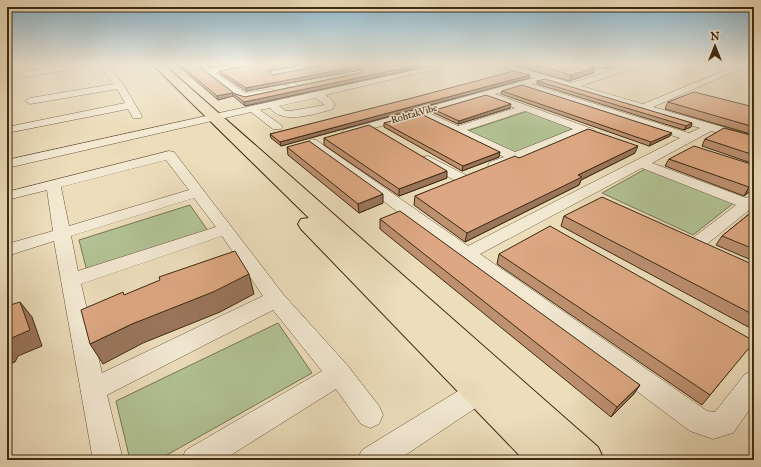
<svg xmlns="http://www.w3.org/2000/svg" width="761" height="467" viewBox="0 0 761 467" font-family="'IM FELL Great Primer',serif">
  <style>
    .green { fill: #b2c294; stroke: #787654 }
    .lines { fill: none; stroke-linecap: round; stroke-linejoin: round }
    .minor-casing { stroke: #6a573d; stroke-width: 1 }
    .major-casing { stroke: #3e2a13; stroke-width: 2 }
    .minor { fill: #f3e9d3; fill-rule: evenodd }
    .major { fill: #ecddbb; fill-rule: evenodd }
    .wall { fill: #bd9070; stroke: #3e2a13 }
    .shaded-wall { fill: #9a755b; stroke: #3e2a13 }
    .building { fill: #dca782; stroke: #3e2a13 }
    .labels { text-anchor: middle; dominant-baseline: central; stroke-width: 3; stroke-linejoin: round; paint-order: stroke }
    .far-street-label { font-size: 10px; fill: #3e2a13; stroke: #f3e9d3 }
  </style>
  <rect width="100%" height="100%" fill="#ecddbb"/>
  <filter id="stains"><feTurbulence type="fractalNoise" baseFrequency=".005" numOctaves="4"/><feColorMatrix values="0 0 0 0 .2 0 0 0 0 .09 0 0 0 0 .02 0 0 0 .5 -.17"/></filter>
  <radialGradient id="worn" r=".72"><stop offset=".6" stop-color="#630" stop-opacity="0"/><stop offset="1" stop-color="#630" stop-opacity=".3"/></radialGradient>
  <!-- green -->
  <path class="green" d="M528,111l47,17 -61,25 -47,-22z
    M647,168l88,34 -42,33 -91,-42z
    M190,205l21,30 -122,44 -10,-39z
    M278,323l34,50 -154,87h-28l-14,-59z"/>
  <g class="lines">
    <!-- minor casing -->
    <g class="minor-casing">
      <path id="minor" d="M7,64h21l-4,2 -17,2z
        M76,64h20l-4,2 -67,11 -4,-3 4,-3z
        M98,64h8l17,20 19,32 -1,2h-8l-5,-9 -121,24v-6l118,-24 -8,-14 -87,15 -5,-3 5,-3 84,-14z
        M194,64h9l8,5 32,-5h18l-4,2 -41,7 29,20 27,-4 5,3 -5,3 -32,3z
        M316,64h18l-4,2 -49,9 17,10 2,2 -5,3 -30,-18 4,-2 5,1z
        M442,64h15l-132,31 6,4 4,5 -2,5c-18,5 -50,16 -63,-1l-10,2 21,15 2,2 -2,2h-8l-22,-17 -244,56v-8zM315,98l10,7 -35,6h-4l-7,-5z
        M493,64h12l66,19 62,-19h12l-64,22 62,18 83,-34 -21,-6 29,2 6,-2h11l-98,43 101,29v8l-43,-13 -59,32 94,35 8,-4v12l-52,42 -6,1 -6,-1 -3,-4 3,-4 46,-35 -94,-37 -162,86 227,157 8,1 30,-38 9,-3v32l-21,30 -20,6 -23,-8 -384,-288 6,-4 4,1 152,106 212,-108 -159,-51 -26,7 98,35 2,2 -6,3 -6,-1 -88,36 -5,-1 -2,-3 2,-3 14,-5 -86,-41 -70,19 -6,-3 2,-2 190,-52zM544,81l156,47 -11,5 -158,-49zM485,97l30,11 -57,18 -29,-13zM525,111l48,18 -58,23 -48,-22z
        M169,151l5,1 109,142 65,72 31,40 4,9 -4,9 -9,4 -9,-4 -25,-35 -113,71h-42l5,-10 136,-79 -49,-61 -166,85 16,65h-30l-39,-219 -47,15v-12l46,-13 -6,-41 -40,10v-8zM166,160l23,30 -120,36 -8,-39zM194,198l22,29 -138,44 -7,-35zM222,236l41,60 -161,77 -21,-89z
        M428,156l38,19 2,3 -2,3h-10l-33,-18 -2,-3 2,-3z
        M480,379l9,4 4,8 -4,8 -91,61h-41l5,-10 109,-67z"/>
    </g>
    <!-- major casing -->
    <g class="major-casing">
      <path id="major" d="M152,64h11l435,383 6,13h-80l-223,-231 -3,-5 3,-5 8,-1z"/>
    </g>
    <!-- minor -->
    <use href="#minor" class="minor"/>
    <!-- major -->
    <use href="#major" class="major"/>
  </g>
  <!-- wall -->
  <path class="wall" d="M176,64h20l39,30 10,3 115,-24 3,-1 -3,-2 -114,21 -26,-17 -1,-3 38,-7h50l-34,6 -4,2 4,3 57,-11h107l-192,42 -12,-10 -15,4z
    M205,64h28l-23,3z
    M510,64h74l11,4 -2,5 -24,8z
    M586,64h36l-16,5z
    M529,78l-248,68 -10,-8 -1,-4z
    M537,81l155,42 -1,4 -7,3 -147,-46z
    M502,91l168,45 -21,10 -148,-52z
    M668,102l86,5v28l-89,-26z
    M510,108l-52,16 -24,-11 1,-3z
    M384,123l115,34 -37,14 -78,-44z
    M754,136v28l-52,-18 3,-7z
    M324,138l123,40 -48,18 -75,-51z
    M287,147l96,56 -24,10 -71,-58z
    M635,153l-54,27 -2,5 -114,57 -51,-37 1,-9 104,-38z
    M669,159l85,29 -10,8 -79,-30z
    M754,210v45l-5,4 -33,-14 6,-9z
    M564,216l190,49v65l-193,-104z
    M380,219l260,166 -7,10 -22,22 -231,-188z
    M499,254l255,87 -52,64 -205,-141z"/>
  <!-- shaded-wall -->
  <path class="shaded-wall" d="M210,64h23l-23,3z
    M287,64h20l-34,6 -5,4 -1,-3 5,-5z
    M423,64h14l-192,42 -1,-4z
    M607,64h15l-16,5z
    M360,66v4l-114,21v-3z
    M595,68l-2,5 -24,8 2,-6z
    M530,75l-1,3 -248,68 -1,-4z
    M232,93l1,3 -15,4 -1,-4z
    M511,104l-1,4 -52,16 1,-3z
    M692,123l-1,4 -7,3 2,-4z
    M672,133l-2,3 -21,10 2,-4z
    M638,146l-3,7 -54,27 -2,5 -114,57 2,-9 111,-58z
    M500,152l-1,5 -37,14 1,-5z
    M447,171v7l-48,18v-7z
    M754,183v5l-10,8 5,-9z
    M383,194v9l-24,10 -1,-9z
    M754,252v3l-5,4z
    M249,274l5,20 -34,18 -77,31 -40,21 -13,-20 42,-20z
    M20,302l12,15 10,29 -24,10 -3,6 -8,3v-25z
    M640,385l-7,10 -22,22 6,-10z"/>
  <!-- building -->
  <path class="building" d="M179,64h17l39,30 10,3 115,-24 5,-3 -5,-4 -114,22 -27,-17 38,-7h30l-15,2 -5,5 6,4 57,-11h93l-179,38 -12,-9 -15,3z
    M532,64h52l11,4 -24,7z
    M514,71l16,4 -250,67 -10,-8 142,-36z
    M545,79l147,44 -6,3 -149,-45z
    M522,85l150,48 -21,9 -149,-51z
    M694,92l60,15v20l-86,-25z
    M486,95l25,9 -52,17 -24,-11z
    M419,113l81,39 -37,14 -79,-43z
    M369,125l78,46 -48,18 -75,-51z
    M724,128l30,8v19l-49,-16z
    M588,129l50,17 -60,29 4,2 -115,56 -52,-37 100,-40 4,2z
    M309,141l74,53 -25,10 -71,-57z
    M694,146l60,19v18l-5,4 -80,-28z
    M602,197l152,68v50l-190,-99z
    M754,210v39l-32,-13z
    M400,211l240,174 -23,22 -237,-188z
    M550,226l204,115v1l-44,53 -211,-141z
    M235,251l14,23 -36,18 -81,32 -42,20 -9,-34 42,-18 1,3 36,-15 -1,-3z
    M20,302l10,28 -23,10v-34z"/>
  <!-- sky -->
  <linearGradient id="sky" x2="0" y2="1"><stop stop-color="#88b7d0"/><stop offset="0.5" stop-color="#f6f0e0"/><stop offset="1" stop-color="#f6f0e0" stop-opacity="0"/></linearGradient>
  <rect width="761" height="129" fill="url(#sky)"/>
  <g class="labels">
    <!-- far-street labels -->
    <g class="far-street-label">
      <text transform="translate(414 114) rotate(-16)">RohtakVibe</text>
    </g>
  </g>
  <!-- margin -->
  <rect width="761" height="467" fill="none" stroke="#ecddbb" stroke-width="24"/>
  <rect x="8" y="8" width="745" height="451" fill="none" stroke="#3e2a13" stroke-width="2"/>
  <rect x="12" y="12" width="737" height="443" fill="none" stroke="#3e2a13"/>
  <!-- north arrow -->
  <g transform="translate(715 46)" stroke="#f3e9d3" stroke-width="3" paint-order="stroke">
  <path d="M0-3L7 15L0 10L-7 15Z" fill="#3e2a13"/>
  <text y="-6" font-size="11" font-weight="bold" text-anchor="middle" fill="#3e2a13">N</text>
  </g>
  <rect width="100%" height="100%" filter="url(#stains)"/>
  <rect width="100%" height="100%" fill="url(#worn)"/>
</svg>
